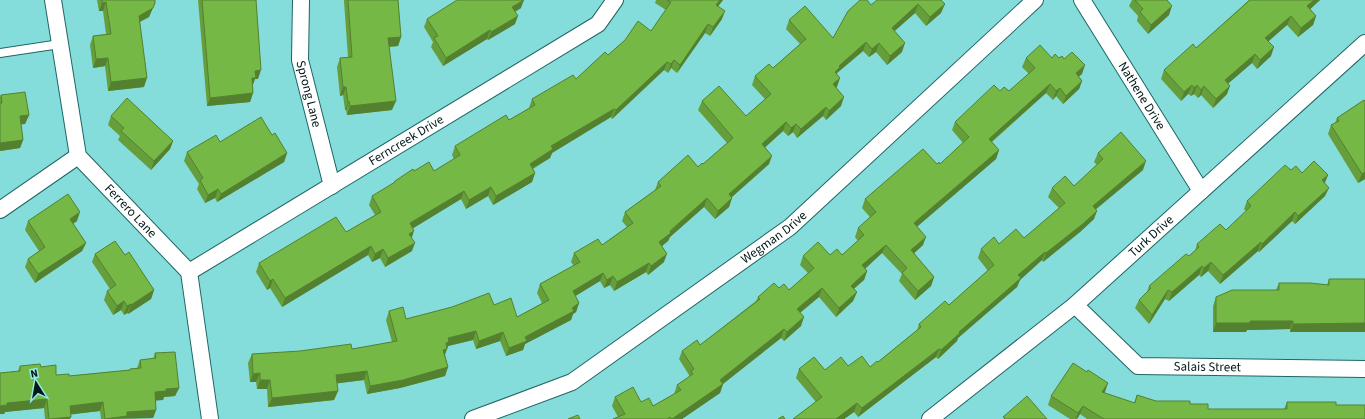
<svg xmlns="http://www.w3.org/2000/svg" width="1365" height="419" viewBox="0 0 1365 419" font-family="'Source Sans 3',sans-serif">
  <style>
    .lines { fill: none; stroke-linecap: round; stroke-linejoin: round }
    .service-casing { stroke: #1f6665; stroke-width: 10 }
    .minor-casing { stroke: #1f6665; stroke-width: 18 }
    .service { stroke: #fff; stroke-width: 8 }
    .minor { stroke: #fff; stroke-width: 16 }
    .wall { fill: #659e3b }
    .shaded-wall { fill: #538130 }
    .building { fill: #76b845; stroke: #538130 }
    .labels { text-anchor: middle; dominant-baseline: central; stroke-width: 3.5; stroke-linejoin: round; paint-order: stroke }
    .street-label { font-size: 13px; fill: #001818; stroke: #92eae8 }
  </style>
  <rect width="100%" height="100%" fill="#85dddb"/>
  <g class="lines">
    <!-- service casing -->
    <g class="service-casing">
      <path id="service" d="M0,53l60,-9"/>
    </g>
    <!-- minor casing -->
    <g class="minor-casing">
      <g id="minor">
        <path id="s1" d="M53,0l25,156 111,116 21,147"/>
        <path id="s2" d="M301,0l-1,60 32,126"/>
        <path id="s3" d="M1082,0l119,191"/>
        <path d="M0,210l78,-54"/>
        <path id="s4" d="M189,272l409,-248 17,-24"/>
        <path id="s5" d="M1075,305l63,61 227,3"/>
        <path id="s6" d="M473,419l99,-37 218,-155 245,-227"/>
        <path id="s7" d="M930,419l145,-114 290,-262"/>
      </g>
    </g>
    <!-- service -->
    <use href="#service" class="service"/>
    <!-- minor -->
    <use href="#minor" class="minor"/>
  </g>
  <!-- wall -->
  <path class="wall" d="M97,0h58v3l-6,14 -9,5 4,65 -36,4 -3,-25 -12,2 -3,-23 3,-9 13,-2 -3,-23h-4z
    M198,0h58l2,79h-3l-3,8 1,6 -3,9 -43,4z
    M344,0h54l3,37 -3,9 -9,1 3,63 -45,5 -1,-5h-1l-2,-15 -3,1 -3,-29 3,-9 8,-1 -4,-56z
    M656,0h67l-5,6 4,13 -12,17 -5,-3 -28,40 -6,-5 -3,5 -4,-3 -52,49 -1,-2 -59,36 -2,5 -17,11 2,4 -3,9 -39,23 -5,-9 -22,13 -5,-10 -48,29 -1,9v14l-27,16 -5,-9 -8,4 -4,-7 -86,52 -12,-19 -3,2 -11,-18 3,-9 87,-31 29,-17 -6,-10 3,-9 22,-13 1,-2 19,-10h20l20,-12 -2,-4 3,-9 54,-26 20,-12 3,-9 44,-20 32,-24 43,-24 15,-21 -11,-7z
    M941,0v13l-15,13 -11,-13 -21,18 8,21 -15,13 -11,-13 -7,5 -6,-6 -26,22v14h-1l5,19 -15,14 -3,-4 -26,22 -4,-6 -5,4 -5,-5 -18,16 4,17 -37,33 -3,10 -14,12 -11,-12 -34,30 -2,4 -6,5 2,16 -16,13 -2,-3 -32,19 -4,-6 -6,3 -4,-7 -25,15 4,7 -3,9 -3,2 -2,6 -46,24 -2,6 -17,6 -6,-15 -24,8 -3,-9 -25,6 -3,9 3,12 -3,9 -45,12 -33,6 -3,-14 -27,3 1,8 -4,9 -66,7 -1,-18h-10l-1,-7h-6l-2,-19 4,-9 100,-5 40,-7 -6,-22 3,-9 17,8 88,-14 23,12 25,-14 -5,-10 3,-9 34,-18 -3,-4 3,-9 28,-8 25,-18 -5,-6 3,-9 30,-22 3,-8 45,-18 24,-21 -29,-33 4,-9 44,15 19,-17 -13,-14 3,-9 18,-8 27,-24 -14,-15 3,-9 44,18 38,-33z
    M1132,0h35l2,15 -21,19 -11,-13 1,-5 -9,-10z
    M1249,0h71l-10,9 6,7 -3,9 -15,12 -11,-12 -19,16 3,15 -14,13 -5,-6 -24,20 -1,11 -14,14 -12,-13 -3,3 -4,-4 -3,2 -3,-2 -7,7 -20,-22 3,-9 32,-22z
    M521,8l-6,4v12l-27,16 -1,-1 -44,27 -12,-19 2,-5 -9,-15 3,-8z
    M1026,58h26l12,1 18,15 -4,3 4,4 -3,8 -16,15 -7,-8 -3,4 -7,-7 -54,49 7,8 -3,9 -79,67 6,19 -9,8 20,24 -3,9 -16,14 -16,-19 3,-7 -20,-21 -17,16 2,2 -3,9 -10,9 3,3 -4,9 -17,16 -17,-20 -19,15 1,14 -17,15 -3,-3 -58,46 -3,9 -38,26h-69l5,-2 -6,-11 3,-9 26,5 12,4 21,-12 3,-9 12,-8v-2l-10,-16 3,-8 18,-6 56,-44 2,-4 21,-9 10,2 19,-17 -8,-8 3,-9 39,-1 16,-14 -3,-4 3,-9 12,-11 -8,-9 3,-9 72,-35h3l23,-21 -11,-13 3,-8 45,-31h9l20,-17 -7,-7z
    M1,95l28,20 -4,9h-4l2,16 -3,8 -20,3v-54z
    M1364,100l1,79 -7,4 -30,-49 3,-9 4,-2 2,-5z
    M111,116l62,25 -3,8 -19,21 -33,-30 2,-4 -12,-11z
    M272,135l15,18 -3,9 -67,40 -2,-4 -10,5 -8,-14 2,-5 -15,-23 3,-9 33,-10z
    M1098,153l45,17 -47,39 -2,10 -14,13 -37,30 -1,-2 -22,20 -3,7 -59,51 -1,3 -19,18 -2,-2 -78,60 -4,-5 -10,7h-51l23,-17 -20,-24 3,-9 26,1 23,-4 22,1 8,-5 39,-32 2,-6 30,-19 39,-34 -10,-13 3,-9 18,-5 25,-6 35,-30 -11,-11 4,-9 22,-2 23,-21 -3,-3z
    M1291,170l11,3 26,2 -3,8v13l-30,28 -3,-3 -33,31 -1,-1 -38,33 -12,-13 -7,6 -2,-2 -30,26 -4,-2 -16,25 -14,-16 4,-8 8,-8 2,-6 40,-30 6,-5 2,-7 29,-14 20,-19 -2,-2 3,-8z
    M28,221h49l-4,3 13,19 -4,8 -47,32 -10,-16 3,-8 11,-8 -14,-21z
    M95,254l30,1 29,35 -3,9 -23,15 -1,-1 -3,2 -3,-5 -8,5 -9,-15 3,-9 3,-2 -18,-27z
    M1329,279h36v53h-75v-3l-43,1 -1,2h-33v-26l3,-9 60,-7 3,-7 48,2z
    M155,353l24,35 -4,8 -11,1 -1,3h-8l1,10 -3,8 -52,1 -1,-8 -29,3 -1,5h-25l-1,-11 -39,4 -1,2h-4v-41l18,-2 2,-5 21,1 15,8 13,1 61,-6v-1l7,-1 3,-8 13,-1z
    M1087,372l18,20 -1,1 30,10 3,-8 19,6 34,3 18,5h76l3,-7 49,3 29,14h-278l-7,-5 -3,5h-7l-22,-14 3,-9z"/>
  <!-- shaded-wall -->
  <path class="shaded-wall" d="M524,0l-3,8 -12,7 3,-8z
    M720,0h3l-10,13 3,-8z
    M1314,0h6l-16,15 3,-9z
    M106,2l-3,9h-4l3,-8z
    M155,3l-6,14 -14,7 4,-8z
    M918,4l-3,9 -27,24 4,-9z
    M945,4l-4,9 -15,13 4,-9z
    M1172,6l-3,9 -21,19 3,-9z
    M725,11l-3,8 -12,17 3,-9z
    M518,16l-3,8 -27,16 3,-8z
    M1291,16l-4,9 -25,22 3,-9z
    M1316,16l-3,9 -15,12 3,-9z
    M708,24l-3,9 -28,40 3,-8z
    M490,30l-3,9 -44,27 3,-8z
    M401,37l-3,9 -13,1 3,-9z
    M866,42l-3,9 -26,22v3l-2,-4 4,-6z
    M879,43l-3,9 -7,5 3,-8z
    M905,43l-3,9 -15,13 3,-9z
    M1274,47l-3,9 -14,13 3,-9z
    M1255,54l-3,9 -30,26 3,-9z
    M108,58l-3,8 -12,2 3,-9z
    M674,60l-3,8 -3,5 3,-9z
    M667,62l-3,8 -52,49 4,-9z
    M1085,65l-3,9 -10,8 4,-9z
    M261,70l-3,9h-3l-3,8h-4l7,-16z
    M147,78l-3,9 -36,4 3,-9z
    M840,78l-3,9 -7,6 3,-9z
    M1082,81l-3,8 -16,15 3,-8z
    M1050,84l-4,9 -61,54 4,-8z
    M1192,85l-4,9 -7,7 3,-9z
    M1197,85l-3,9 -3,2 3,-8z
    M1204,86l-3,9 -3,3 3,-8z
    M1230,86l-3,8 -14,14 3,-9z
    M343,87h3l-3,8 -3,1z
    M1060,88l-4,8 -3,4 3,-9z
    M253,93l-3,9 -43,4 3,-8z
    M844,97l-3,9 -15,14 3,-9z
    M349,101l-3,9h-1l3,-8z
    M396,101l-4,9 -45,5 3,-9z
    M826,107l-3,9 -26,22 4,-9z
    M614,109l-3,8 -59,36 -2,5 -24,14 4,-8 21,-18z
    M29,115l-4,9 -9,1 4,-9z
    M786,122l-3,9 -24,22 3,-9z
    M796,124l-3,8 -5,4 3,-8z
    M23,140l-3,8 -20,3v-8z
    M173,141l-3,8 -19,21 3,-9z
    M999,150l-3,9 -85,73 3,-9z
    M287,153l-3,9 -67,40 4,-8z
    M772,156l-3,8 -44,39 4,-9z
    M1146,161l-3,9 -54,45 4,-9z
    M1365,172v7l-7,4 4,-9z
    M535,173l-3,9 -39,23 3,-9z
    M1328,175l-4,9 -2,-4z
    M491,187l-3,9 -22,13 3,-9z
    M1329,188l-4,8 -30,28 3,-8z
    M218,189l-3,9 -10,5 3,-8z
    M464,191l-3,8 -54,33 3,-9z
    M707,198l-3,9 -34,30 -2,4 -12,10 3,-9z
    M732,198l-3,9 -14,12 3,-8z
    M1097,211l-3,8 -14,13 -37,30 3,-9z
    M80,212l-3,9 -10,7 3,-9z
    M1295,212l-3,9 -33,31 3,-8z
    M414,231l-3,9 -2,-6z
    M926,237l-3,8 -15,14 3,-9z
    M1261,242l-3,9 -38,33 3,-9z
    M86,243l-4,8 -47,32 3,-9z
    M415,243l-3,8 -27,16 3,-9z
    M886,245l-4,8 -23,21 3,-9z
    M371,246l-3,9 -86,52 3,-9z
    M383,249l-3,9 -8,4 3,-8z
    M1045,252l-3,8 -22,20 -3,7 -59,51 -1,3 -19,18 3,-9 18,-18 59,-57z
    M667,254l-3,8 -16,13 3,-9z
    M1211,262l-3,9 -7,6 3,-9z
    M649,263l-3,9 -32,19 3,-9z
    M1202,266l-3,9 -30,26 3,-9z
    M867,271l-3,9 -17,14 4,-8z
    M603,273l-3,8 -31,19 4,-9z
    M613,276l-3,9 -6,3 3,-8z
    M934,277l-3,9 -16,14 3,-9z
    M273,279l-3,9 -3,2 3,-9z
    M822,288l-3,9 -25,21 3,-9z
    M154,290l-3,9 -23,15 3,-9z
    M1168,290l-3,9 -16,25 3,-9z
    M857,292l-4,9 -17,16 3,-9z
    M124,301l-3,9 -8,5 4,-9z
    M579,303l-3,9 -3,2 -2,6 -46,24 -2,6 -17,6 3,-8z
    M131,304l-4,9 -3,2 3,-9z
    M804,317l-3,9 -17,15 3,-9z
    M1250,321h43l-3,8 -43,1 -1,2h-33l3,-9z
    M1365,323v9h-75l3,-8z
    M784,329l-3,9 -62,49 4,-3 -3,9 -38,26h-10z
    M476,331l-3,9 -25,6 -4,11 -4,1 8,-20z
    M503,332l-3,9 -24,8 3,-8z
    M939,349l-3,8 -78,60 4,-9z
    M448,367l-3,9 -45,12 -33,6 3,-8z
    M367,371l-3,9 -31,4 3,-9z
    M260,373l-4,9h-6l3,-8z
    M260,380h10l-3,9h-10z
    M1108,383l-3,9 -6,9 3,-9z
    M179,388l-4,8 -11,1 -1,3 -11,1 3,-9 11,-3z
    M338,391l-4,9 -66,7 4,-9z
    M47,399l-3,9 -39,4 -1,2h-4v-8l7,-3z
    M103,402l-3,9 -33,4 3,-9z
    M857,403l-3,9 -10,7h-8z
    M1083,406l-3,8 -3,5h-1l2,-6z
    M156,410l-3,8 -48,1 22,-7z
    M71,417l-1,2h-21z"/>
  <!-- building -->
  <path class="building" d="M102,0h53v3l-2,5 -14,8 8,62 -36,4 -3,-24 -12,1 -3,-23 18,-2 -5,-32 -4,1z
    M202,0h54l5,70 -6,1 1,7h-4l1,15 -43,5z
    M348,0h50l3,37 -13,1 8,63 -46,5 -1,-5 -1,1 -2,-15h-3l-3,-29 12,-1z
    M457,0h67l-12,7 6,9 -27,16 -1,-2 -44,28 -12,-20 4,-2 -11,-17z
    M667,0h53l-4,5 9,6 -12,16 -5,-3 -28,41 -6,-5 -3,4 -4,-2 -51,48 -2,-1 -63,37 2,3 -23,15 5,9 -39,23 -5,-9 -22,13 -5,-9 -54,32 4,8 -5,3 6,9 -27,15 -5,-9 -8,5 -4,-8 -86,52 -12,-19 -3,2 -11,-18 77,-46 10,15 35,-20 -9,-16 23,-14v-1l18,-12 1,2 15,-9 5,9 26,-16 -5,-9 51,-31 3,5 26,-15 -3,-6 41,-24 3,4 29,-27 3,3 17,-15 13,-19 13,10 20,-29z
    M860,0h7l4,5 6,-5h64l4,4 -15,13 -12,-13 -26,24 13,15 -15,13 -11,-13 -7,6 -6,-7 -27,24 1,1 -5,5 5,6 -7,6 11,13 -15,14 -3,-4 -25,22 -5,-5 -5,4 -5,-6 -24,22 10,12 -43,38 3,4 -14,13 -11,-13 -37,33 1,2 -12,9 8,12 -16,12 -2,-3 -32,19 -4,-6 -6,4 -4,-7 -30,18 6,12 -7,5 2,3 -49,26 2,4 -18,7 -6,-16 -24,9 -3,-10 -28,7 1,4 -3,1 1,6 -4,1 5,17 -45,13 -33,6 -3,-15 -31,4 2,16 -66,7 -2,-18h-10v-7l-7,1 -1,-20 48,-3 51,-7 1,5 45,-8 -8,-30 14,-4 3,12 46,-12 37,-14 5,12 17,-7 6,19 32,-17 -9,-16 40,-22 -6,-9 24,-14 4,6 31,-22 -8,-11 36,-26 -3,-4 30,-27 10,12 4,-4 1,1 30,-26 -31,-37 17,-15 27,30 25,-22 -16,-18 14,-12 4,4 33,-29 -17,-19 16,-14 28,32 15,-27z
    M1135,0h32l5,6 -21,19 -11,-13 3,-3z
    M1250,0h64l-7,6 9,10 -15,12 -10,-12 -26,22 9,9 -14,13 -5,-6 -30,26 5,6 -14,13 -12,-13 -3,4 -4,-5 -3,3 -2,-3 -8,7 -20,-22 29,-26 3,4z
    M1040,45l12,13 3,-4 4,4 3,-2 2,3 8,-7 13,13 -9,8 6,8 -16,15 -6,-8 -4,3 -6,-7 -61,55 10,11 -85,73 12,14 -15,13 23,27 -16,14 -16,-18 5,-5 -21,-23 -24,20 5,6 -16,15 6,6 -18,16 -17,-20 -25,21 7,8 -17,15 -3,-3 -64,51 3,4 -51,35 -2,-2 -3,2h-54l12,-5 -10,-17 18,-10 8,15 8,-4 4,8 28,-16 -4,-5 16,-11 -2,-3 3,-2 -12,-18 15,-11 3,5 60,-46 -2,-2 16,-14 5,5 5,-4 5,6 25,-22 -11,-12 15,-14 12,13 7,-6 5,6 22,-20 -6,-7 18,-16 -11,-13 58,-50 14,15 2,-2 1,2 29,-27 -14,-15 39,-37 6,6 4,-4 5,4 26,-23 -9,-10z
    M25,92l4,23 -9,1 3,24 -23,3v-40h2l-1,-8z
    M127,98l46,43 -19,20 -33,-30 3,-3 -13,-12z
    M1364,100l1,1v71l-3,2 -31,-49 8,-4 -2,-3z
    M261,117l11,18 3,-2 12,20 -66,41 -3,-5 -10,6 -8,-15 3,-2 -16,-26 29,-17 4,7z
    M1121,132l25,29 -53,45 4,5 -13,12 -38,30 -1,-1 -27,23 3,3 -62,54 1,1 -19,17 -2,-1 -77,59 -5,-5 -21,16h-43l29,-22 -23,-28 15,-12 11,13 16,-13 7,9 14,-10 8,11 7,-6 1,1 43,-35 -2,-3 26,-23 4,4 45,-40 -13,-16 13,-12 5,7 17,-15 8,9 41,-35 -13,-15 13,-12 9,10 29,-27 -5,-6z
    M1314,161l14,14 -6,5 7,8 -31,28 -3,-4 -33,32 -1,-2 -38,33 -12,-13 -7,6 -2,-2 -30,26 -4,-2 -16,25 -13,-15 12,-12 -2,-2 37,-32 3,2 10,-9 -2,-3 23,-20 6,6 25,-24 -4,-5 38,-36 6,5 5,-4 6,7z
    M68,194l12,18 -10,7 16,24 -48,31 -10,-15 17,-12 -17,-26z
    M115,241l10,14 4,-3 25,38 -23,15v-1l-4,2 -3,-5 -7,5 -10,-15 9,-6 -21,-31z
    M1329,279h36v44l-72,1v-3h-43v2h-34v-26l16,-7h47v-7h31l19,2z
    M175,352l4,36 -13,1v2l-11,1 1,18 -29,2v4l-22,3 -2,-17 -33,4 1,11 -22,2 -2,-20 -40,4v2l-7,1v-33l20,-2v-5l20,-2 1,3 15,-2v10l13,-1v2l61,-6v-1l11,-1 -1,-8 16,-2 -1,-5z
    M1073,363l14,9 1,-2 20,13 -6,9 33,11 2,-8 19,6h34v3h18v5h79v-7h49v3h29v14h-261l-21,-13 -5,7 -27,-17z
    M1027,396l20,23h-43l1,-1 -2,-1z
    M578,415l2,4h-12z
    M783,416l2,3h-7z"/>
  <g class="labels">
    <!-- street labels -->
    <g class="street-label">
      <text stroke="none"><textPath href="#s2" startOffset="95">Sprong Lane</textPath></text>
      <text stroke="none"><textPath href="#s3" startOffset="113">Nathene Drive</textPath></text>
      <text stroke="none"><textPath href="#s4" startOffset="254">Ferncreek Drive</textPath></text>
      <text stroke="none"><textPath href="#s1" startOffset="234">Ferrero Lane</textPath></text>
      <text stroke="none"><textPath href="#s7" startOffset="287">Turk Drive</textPath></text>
      <text stroke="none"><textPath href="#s6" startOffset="354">Wegman Drive</textPath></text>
      <text stroke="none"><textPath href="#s5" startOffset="157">Salais Street</textPath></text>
    </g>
  </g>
  <!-- north arrow -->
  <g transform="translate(36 383) rotate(349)" stroke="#92eae8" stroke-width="3" paint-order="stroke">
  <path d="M0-3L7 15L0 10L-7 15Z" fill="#001818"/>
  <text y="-6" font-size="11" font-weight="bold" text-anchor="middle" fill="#001818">N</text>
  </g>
</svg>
